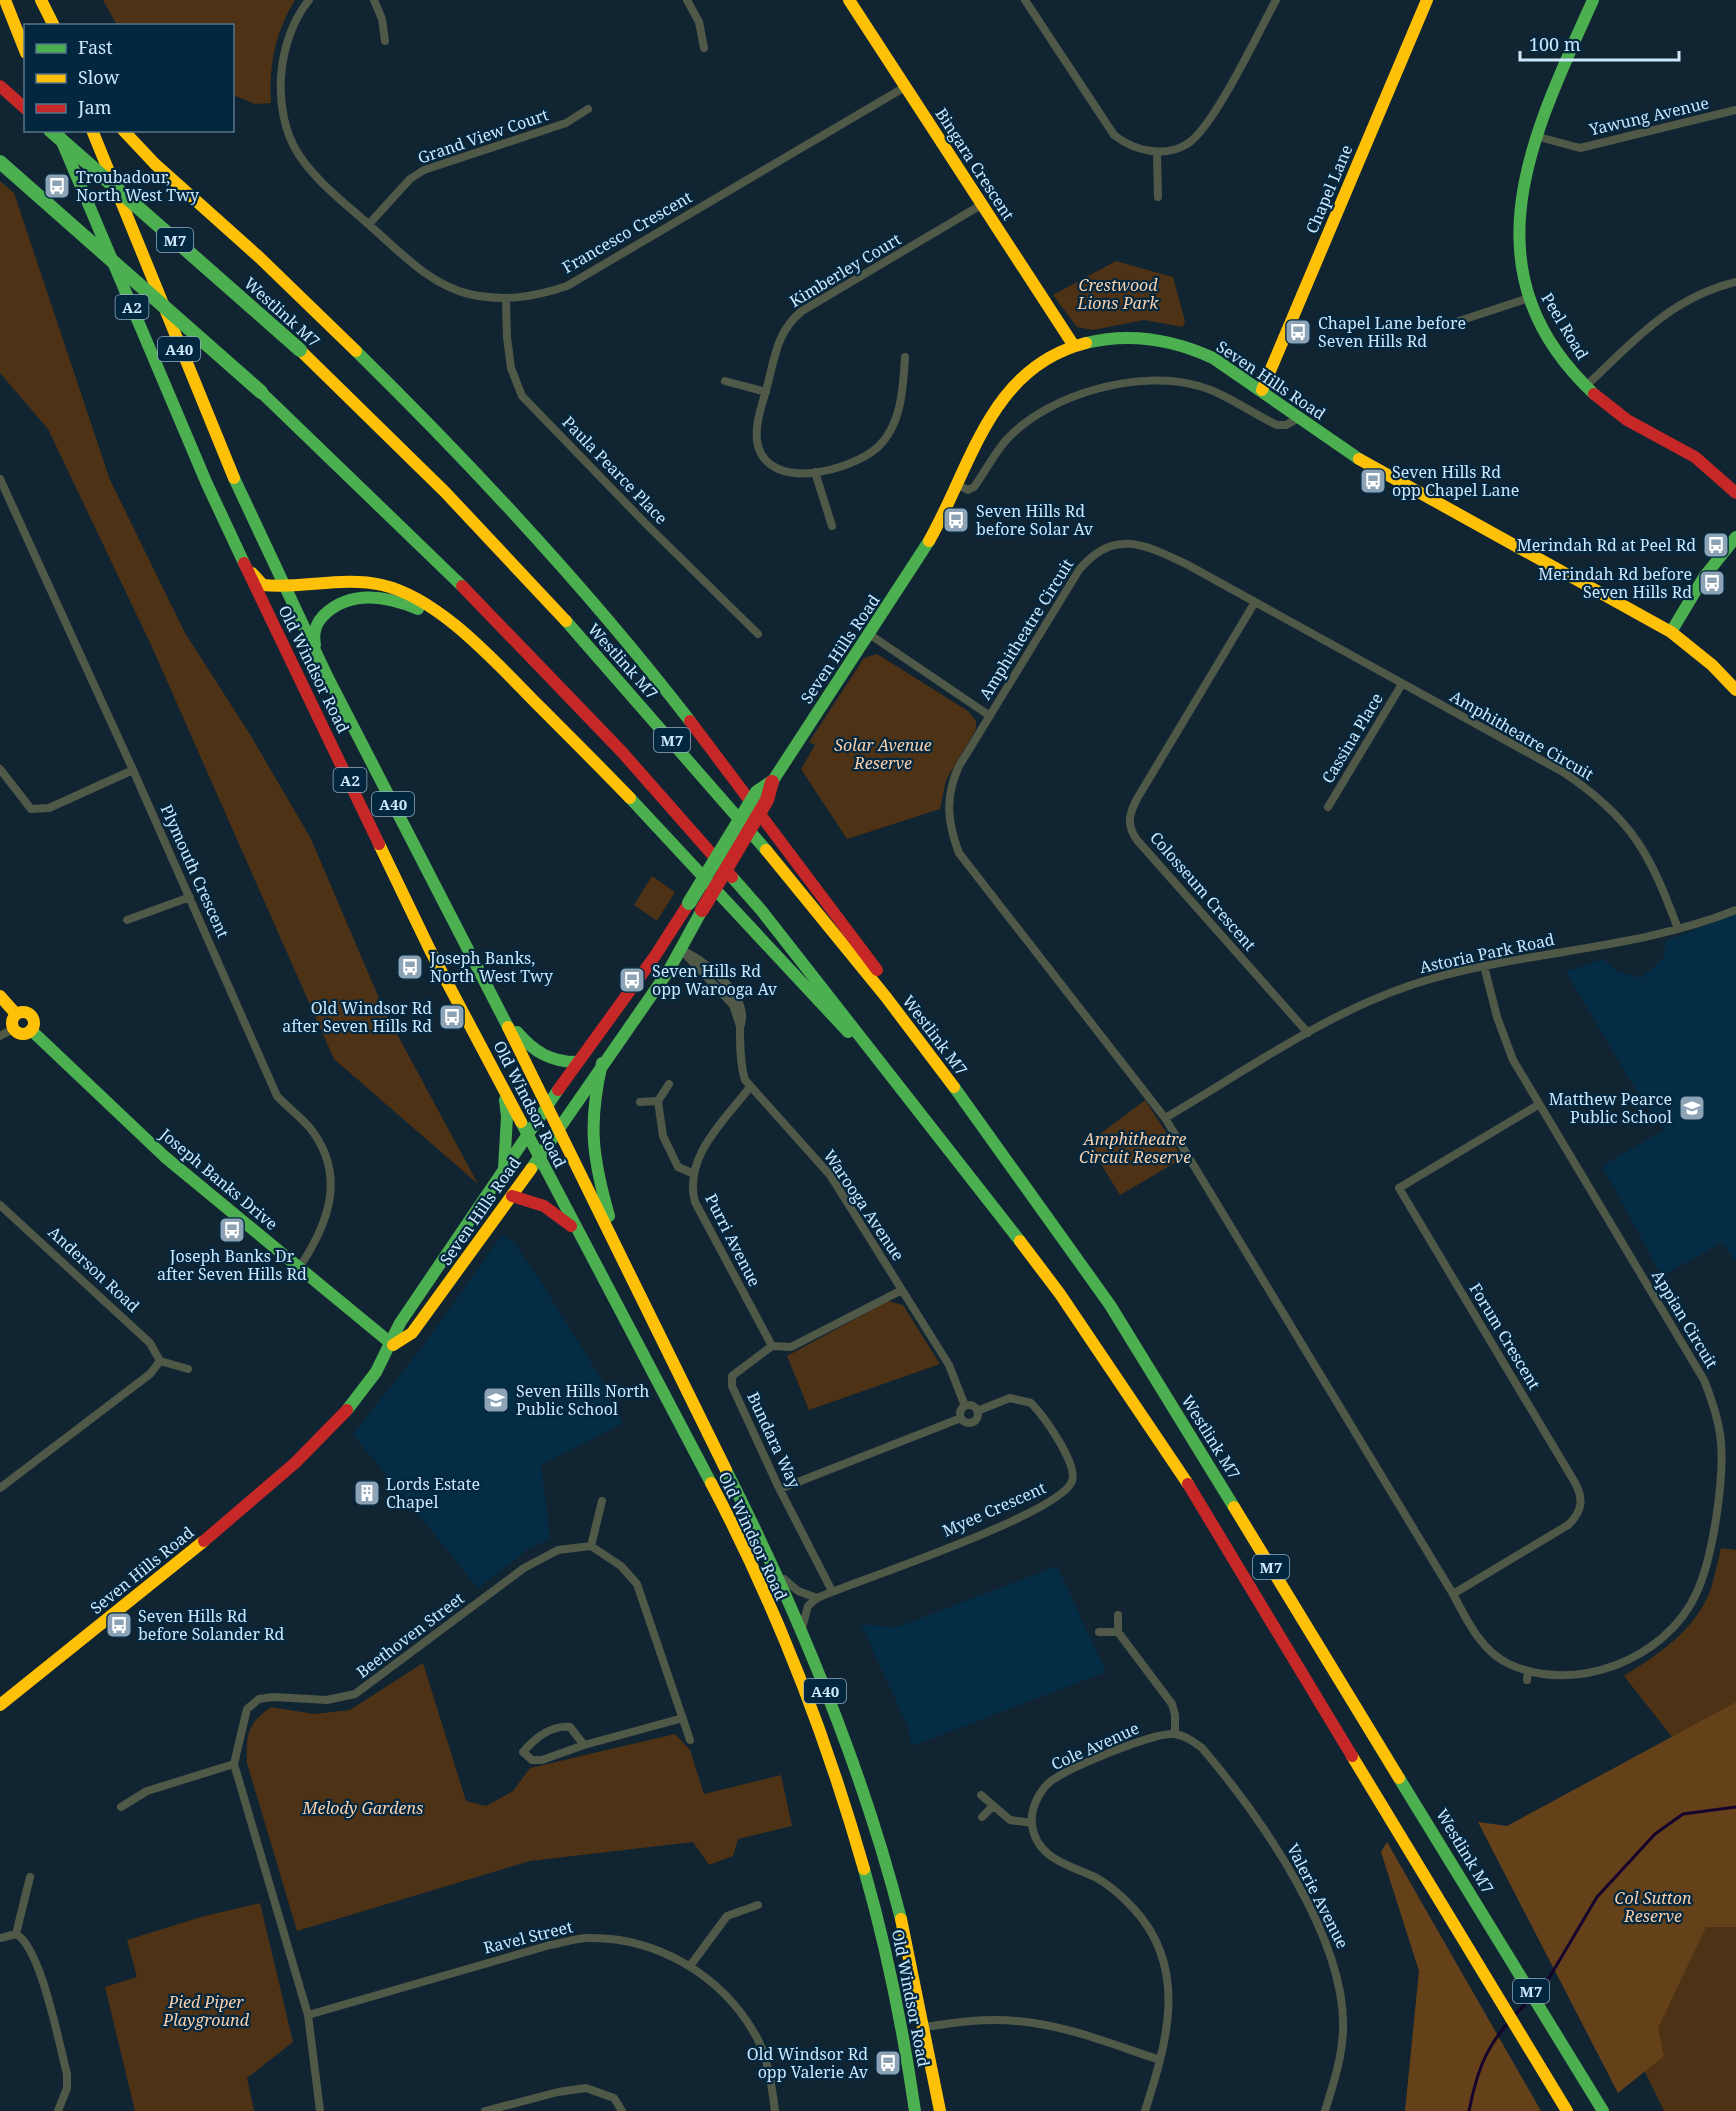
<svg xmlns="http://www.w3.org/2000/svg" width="1736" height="2111" viewBox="0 0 1736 2111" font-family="'Noto Serif',serif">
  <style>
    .built { fill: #052c45 }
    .green { fill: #4d3216 }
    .forest { fill: #654119 }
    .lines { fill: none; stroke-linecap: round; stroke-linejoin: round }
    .stream { stroke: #16032d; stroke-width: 3 }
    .street { stroke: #505847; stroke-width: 8 }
    .fast { stroke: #4caf50; stroke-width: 12 }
    .slow { stroke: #ffc107; stroke-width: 12 }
    .jam { stroke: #c62828; stroke-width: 12 }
    .fast-bridge { stroke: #4caf50; stroke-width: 14 }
    .jam-bridge { stroke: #c62828; stroke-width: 14 }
    .labels { text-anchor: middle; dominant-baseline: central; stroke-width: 4.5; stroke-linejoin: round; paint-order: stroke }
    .shield { fill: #03273f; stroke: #90adc3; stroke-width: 1.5 }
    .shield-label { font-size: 15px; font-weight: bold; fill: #cde7fc }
    .street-label { font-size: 16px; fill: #cde7fc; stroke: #03273f }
    .poi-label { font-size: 16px; fill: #cde7fc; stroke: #03273f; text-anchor: start }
    .park-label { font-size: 16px; font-style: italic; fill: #fbd0aa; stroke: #03273f }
  </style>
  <rect width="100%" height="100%" fill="#112432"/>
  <!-- built -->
  <path class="built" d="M1736,914v349l-13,-21 -61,34 -60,-110 62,-36 -31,-45 -67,-113 37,-13 14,12 24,7 22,-19 3,-18z
    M502,1235l10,5 27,39 61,98 23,46 -82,42 9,74 -22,10 -50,39 -125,-154 68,-85z
    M1057,1566l49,106 -194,74 -4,-19 -47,-103 34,4z"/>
  <!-- green -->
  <path class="green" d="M103,0h192c-20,33 -26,65 -24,103l-16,1 -22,-9 -1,-69 -115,-1z
    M0,181l14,12 96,287 75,153 66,103 60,103 73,171 94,174 -144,-125 -182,-412 -104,-218 -48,-56z
    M1116,261l57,16 12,44 -2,6 -39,-7 -51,10 -16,-3 -24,-32z
    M877,654l91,57 8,10v8l-30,51 -6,29 -93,30 -46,-70 14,-24 -6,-3 55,-84z
    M652,876l23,16 -18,29 -23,-16z
    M1145,1100l38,58 -63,37 -32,-52z
    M888,1301l15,4 37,59 -131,46 -22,-54z
    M1721,1548l15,2v152l-64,35 -48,-61c35,-22 73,-47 87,-88 4,-13 7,-27 10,-40z
    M423,1663l43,138 20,5 27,-15 17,-23 145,-34 15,16 14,44 77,-19 11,51 -54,13 -5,17 -24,9 -16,-23 -163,19 -233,70 -50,-168c-1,-28 0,-39 24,-56l43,7 36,-4z
    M1736,1783v328h-72l-69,-142z
    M260,1903l33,139 -46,36 7,33h-119l-30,-124 32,-10 -10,-37 74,-23z"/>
  <!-- forest -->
  <path class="forest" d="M1736,1702v225h-30l-48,101 6,28 -46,37 -140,-271 29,4z
    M1387,1842l154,269h-136l14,-140 -38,-119z"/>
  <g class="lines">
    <!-- stream -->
    <path class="stream" d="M1536,1991l13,-13 48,-81 58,-63 28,-20 53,-7
      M1514,2016l16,-17
      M1469,2111c7,-35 15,-61 39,-88"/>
    <!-- street -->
    <path class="street" d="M309,0c-32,39 -39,111 -10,155 20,30 51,52 77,76 28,25 56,54 93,63 35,8 65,3 98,-8l338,-199
      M374,0l8,19 3,22
      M687,0l12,22 5,26
      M1025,0l89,135c20,16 51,23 73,9 26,-15 72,-113 89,-144
      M1535,136l45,12 156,-38
      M1157,153l1,44
      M369,224l41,-45 14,-9 142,-47 22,-14
      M506,300l1,37 4,31 11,28 124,128 112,110
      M1456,322l73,-24
      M905,357c-2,30 -3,67 -27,90 -26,23 -106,46 -120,-1 -5,-19 5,-44 10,-63 7,-28 10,-53 34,-72l179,-106
      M725,381l41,11
      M1586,386c47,-44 84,-88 150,-104
      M815,472l17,54
      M0,479l133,291 144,326c10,11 23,20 33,32 37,47 19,95 -11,140
      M958,485l10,5 6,-3c11,-15 21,-35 34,-49 43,-45 132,-69 191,-52 28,8 52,27 78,39h9l13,-7
      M1255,602l-117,195c-9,16 -12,28 -1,43l171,193
      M869,634l121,82
      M0,769l31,40 18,-1 84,-38
      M1328,807l74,-123
      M127,920l63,-23
      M679,949c23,9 60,39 63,65 1,5 -1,9 -2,14 0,16 0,36 5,52l85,95 119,190 16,41
      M685,954l48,51 7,21
      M1484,966l13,51 16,43 191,320c8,20 15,40 17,62 3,39 -8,116 -25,152 -30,65 -121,101 -187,70 -28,-13 -42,-44 -56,-70l-288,-476 -206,-265c-12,-31 -14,-57 0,-87l120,-196c35,-43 67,-25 109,-5l375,207c70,47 87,82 115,157
      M0,1036l13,-7
      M750,1087c-26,34 -67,70 -55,115l77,144
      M658,1101l5,35 15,31 14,6
      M640,1102l18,-1 11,-17
      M1165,1118c86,-50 171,-113 269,-140 100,-28 205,-29 302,-68
      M0,1205l150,138 10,18 -10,13 -150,114
      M160,1361l28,8
      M960 1414a9 9 0 1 1 18 0a9 9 0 1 1-18 0Z
      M780,1489l181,-71
      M591,1546l11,-45
      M784,1579l14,12 19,7
      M832,1591l-54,-105 -46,-100v-10l40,-30 19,1 111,-57
      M1453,1594l115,-69c15,-14 16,-27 6,-44l-175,-293 139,-83
      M802,1628l6,-22 9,-8c41,-18 244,-84 255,-117 6,-17 -28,-65 -41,-78l-21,-5 -33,13
      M1099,1632h19v-17
      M1118,1632l54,72 3,11v19
      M1527,1680l1,-9
      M584,1745l-14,-18c-19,-2 -35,11 -47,25l9,8h10l42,-15 99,-27
      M981,1795l29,25 22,3
      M121,1807l26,-16 87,-27
      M982,1817l11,-11
      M16,1934l14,-57
      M0,1938l16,-4c25,13 43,110 51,140v14l-9,23
      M690,1966l37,-50 31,-11
      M308,2015l242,-70c11,-2 24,-6 36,-7 70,-2 136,37 170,98 12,21 16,51 19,75
      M925,2027c31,-5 61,-9 92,-6 49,4 97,24 143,39
      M320,2111l-12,-96 -74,-251 13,-55 12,-10 14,-2 54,3 28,-6 169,-126 34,-18 33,-4 30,20 16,18 53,156
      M485,2111l73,-19 28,-4 28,10 8,13
      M1145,2111c22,-69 44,-142 -11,-202 -11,-12 -24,-24 -39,-32 -26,-12 -58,-18 -63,-52 -2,-16 7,-34 19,-44 18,-13 102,-49 123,-47 11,1 20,8 28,14 58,68 145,191 141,283 -1,27 -10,54 -18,80"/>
    <!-- fast -->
    <path class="fast" d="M1593,0c-61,136 -130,271 1,394
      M60,137l147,347 37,79
      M1086,343c45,-11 86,-4 127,15l146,101
      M356,351c119,117 232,238 334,370
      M261,392l201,194
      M234,478l94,200 180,349
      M566,621l200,229
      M1671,632l33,-55 32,-40
      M315,645c-2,-12 0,-21 9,-30 27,-26 63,-19 94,-6
      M772,782l157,-241
      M630,798l218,234
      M732,877l29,33 259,331
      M31,1030l134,127 228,188
      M517,1032c17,20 34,30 60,30
      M602,1063c-14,61 -10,93 7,153
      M954,1087l156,218 124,202
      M521,1122l190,361
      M504,1168l3,-51 -2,-17
      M531,1169l138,-199 33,-60
      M347,1410l29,-38 24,-49 158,-233
      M726,1470c72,143 135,293 175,449
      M1399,1778l204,333
      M864,1869c23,80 39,160 51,242"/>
    <!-- slow -->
    <path class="slow" d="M5,0l21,53
      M41,0l13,26
      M849,0l225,346
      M92,130l142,348
      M123,130l32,34 105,94 96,93
      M300,350l145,142 121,129
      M1262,390l165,-390
      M1359,459l312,173 41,33 24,25
      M929,541c43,-76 61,-174 157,-198
      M252,573l11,12c39,4 80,-9 119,0 58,13 116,80 158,122 30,30 60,60 90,91
      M379,844l51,106 91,172
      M766,850l120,147 68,90
      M0,996l16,18
      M12 1023a11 11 0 1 1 22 0a11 11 0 1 1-22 0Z
      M508,1027l218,443
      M1020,1241l40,53 128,190
      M393,1345l19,-12 119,-164
      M711,1483c65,123 115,253 153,386
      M1234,1507l165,271
      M0,1705l204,-164
      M1352,1756l215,355
      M901,1919l39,192"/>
    <!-- jam -->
    <path class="jam" d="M0,86l26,23
      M1594,394l33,26 68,37 41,36
      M244,563l135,281
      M462,586l160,166 110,125
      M690,721l187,249
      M558,1090l97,-134 34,-53
      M512,1196l32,10 27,20
      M1188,1484l164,272
      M204,1541l91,-78 52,-53"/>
    <!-- fast-bridge -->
    <path class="fast-bridge" d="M50,130l250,220
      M0,162l261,230
      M689,903l68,-111 15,-10"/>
    <!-- jam-bridge -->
    <path class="jam-bridge" d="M702,910l65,-110 5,-18"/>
  </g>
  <!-- icons -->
  <defs>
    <g id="bus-square" transform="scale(1.35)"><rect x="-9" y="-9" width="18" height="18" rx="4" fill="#8ba3b5" stroke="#03273f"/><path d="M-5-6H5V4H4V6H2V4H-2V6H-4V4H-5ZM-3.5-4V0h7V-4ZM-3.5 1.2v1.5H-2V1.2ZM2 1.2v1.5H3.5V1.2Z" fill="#fff"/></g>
    <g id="school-square" transform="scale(1.35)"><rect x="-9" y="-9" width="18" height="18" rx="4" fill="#8ba3b5" stroke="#03273f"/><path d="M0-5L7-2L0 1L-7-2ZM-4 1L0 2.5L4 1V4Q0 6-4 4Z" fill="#fff"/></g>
    <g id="building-square" transform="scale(1.35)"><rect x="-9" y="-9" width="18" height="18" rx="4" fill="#8ba3b5" stroke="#03273f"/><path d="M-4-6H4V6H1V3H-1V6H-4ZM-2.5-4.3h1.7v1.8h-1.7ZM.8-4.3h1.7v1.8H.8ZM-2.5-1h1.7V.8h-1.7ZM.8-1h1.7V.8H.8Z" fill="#fff"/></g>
  </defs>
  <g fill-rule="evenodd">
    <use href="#bus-square" x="57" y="186"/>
    <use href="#bus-square" x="1298" y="332"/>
    <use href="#bus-square" x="1373" y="481"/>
    <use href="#bus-square" x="956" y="520"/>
    <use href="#bus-square" x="1716" y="545"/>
    <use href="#bus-square" x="1712" y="583"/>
    <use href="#bus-square" x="410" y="967"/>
    <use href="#bus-square" x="632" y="980"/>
    <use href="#bus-square" x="452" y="1017"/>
    <use href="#school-square" x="1692" y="1108"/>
    <use href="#bus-square" x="232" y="1230"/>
    <use href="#school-square" x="496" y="1400"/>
    <use href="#building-square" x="367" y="1493"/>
    <use href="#bus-square" x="119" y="1625"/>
    <use href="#bus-square" x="888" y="2063"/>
  </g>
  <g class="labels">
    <!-- shield labels -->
    <g class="shield">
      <rect x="157" y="228" width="36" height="24" rx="4.5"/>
      <rect x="115.5" y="295" width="33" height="24" rx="4.5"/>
      <rect x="158" y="337" width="42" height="24" rx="4.5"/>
      <rect x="654" y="728" width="36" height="24" rx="4.5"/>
      <rect x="333.5" y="768" width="33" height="24" rx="4.5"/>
      <rect x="372" y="792" width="42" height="24" rx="4.5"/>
      <rect x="1253" y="1555" width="36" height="24" rx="4.5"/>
      <rect x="804" y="1679" width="42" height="24" rx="4.5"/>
      <rect x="1513" y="1979" width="36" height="24" rx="4.5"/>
    </g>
    <g class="shield-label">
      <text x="175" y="240">M7</text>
      <text x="132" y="307">A2</text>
      <text x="179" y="349">A40</text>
      <text x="672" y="740">M7</text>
      <text x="350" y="780">A2</text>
      <text x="393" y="804">A40</text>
      <text x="1271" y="1567">M7</text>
      <text x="825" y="1691">A40</text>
      <text x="1531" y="1991">M7</text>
    </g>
    <!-- street labels -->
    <g class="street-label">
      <text transform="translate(1649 116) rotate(-13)">Yawung Avenue</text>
      <text transform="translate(483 136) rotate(-19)">Grand View Court</text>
      <text transform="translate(975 164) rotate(57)">Bingara Crescent</text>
      <text transform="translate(1329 189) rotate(-67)">Chapel Lane</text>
      <text transform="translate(627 232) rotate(-30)">Francesco Crescent</text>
      <text transform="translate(845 270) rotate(-31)">Kimberley Court</text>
      <text transform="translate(282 312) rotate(42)">Westlink M7</text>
      <text transform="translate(1565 326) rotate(59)">Peel Road</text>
      <text transform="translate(1271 380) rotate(34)">Seven Hills Road</text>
      <text transform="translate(615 470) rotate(46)">Paula Pearce Place</text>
      <text transform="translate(1026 629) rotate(-58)">Amphitheatre Circuit</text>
      <text transform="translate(840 649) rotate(-56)">Seven Hills Road</text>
      <text transform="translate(623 661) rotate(48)">Westlink M7</text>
      <text transform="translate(314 669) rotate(64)">Old Windsor Road</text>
      <text transform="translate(1522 735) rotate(30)">Amphitheatre Circuit</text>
      <text transform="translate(1352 738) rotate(-59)">Cassina Place</text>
      <text transform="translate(195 871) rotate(66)">Plymouth Crescent</text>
      <text transform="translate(1203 891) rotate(49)">Colosseum Crescent</text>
      <text transform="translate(1487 953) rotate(-12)">Astoria Park Road</text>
      <text transform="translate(935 1035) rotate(53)">Westlink M7</text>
      <text transform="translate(530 1104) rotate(63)">Old Windsor Road</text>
      <text transform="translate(219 1179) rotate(40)">Joseph Banks Drive</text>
      <text transform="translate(864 1205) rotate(56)">Warooga Avenue</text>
      <text transform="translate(480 1211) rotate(-55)">Seven Hills Road</text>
      <text transform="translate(733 1240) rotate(63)">Purri Avenue</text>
      <text transform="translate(94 1269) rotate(43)">Anderson Road</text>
      <text transform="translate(1685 1319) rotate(59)">Appian Circuit</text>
      <text transform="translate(1505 1336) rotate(59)">Forum Crescent</text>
      <text transform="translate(1211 1437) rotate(58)">Westlink M7</text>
      <text transform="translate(774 1440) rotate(65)">Bundara Way</text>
      <text transform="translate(994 1509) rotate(-24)">Myee Crescent</text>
      <text transform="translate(753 1536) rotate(65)">Old Windsor Road</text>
      <text transform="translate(142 1570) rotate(-39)">Seven Hills Road</text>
      <text transform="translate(410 1635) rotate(-37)">Beethoven Street</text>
      <text transform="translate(1095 1746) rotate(-24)">Cole Avenue</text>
      <text transform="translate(1465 1851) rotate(59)">Westlink M7</text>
      <text transform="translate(1318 1896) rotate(63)">Valerie Avenue</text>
      <text transform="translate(528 1937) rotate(-14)">Ravel Street</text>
      <text transform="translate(911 1998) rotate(79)">Old Windsor Road</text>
    </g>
    <!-- poi labels -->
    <g class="poi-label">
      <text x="76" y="177">Troubadour,<tspan x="76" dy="18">North West Twy</tspan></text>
      <text x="1318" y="323">Chapel Lane before<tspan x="1318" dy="18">Seven Hills Rd</tspan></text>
      <text x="1392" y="472">Seven Hills Rd<tspan x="1392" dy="18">opp Chapel Lane</tspan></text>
      <text x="976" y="511">Seven Hills Rd<tspan x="976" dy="18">before Solar Av</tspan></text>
      <text x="1696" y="545" text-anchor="end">Merindah Rd at Peel Rd</text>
      <text x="1692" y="574" text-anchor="end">Merindah Rd before<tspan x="1692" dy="18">Seven Hills Rd</tspan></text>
      <text x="430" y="958">Joseph Banks,<tspan x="430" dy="18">North West Twy</tspan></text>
      <text x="652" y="971">Seven Hills Rd<tspan x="652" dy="18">opp Warooga Av</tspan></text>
      <text x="432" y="1008" text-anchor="end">Old Windsor Rd<tspan x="432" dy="18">after Seven Hills Rd</tspan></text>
      <text x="1672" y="1099" text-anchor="end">Matthew Pearce<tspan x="1672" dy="18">Public School</tspan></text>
      <text x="232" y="1256" text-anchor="middle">Joseph Banks Dr<tspan x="232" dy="18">after Seven Hills Rd</tspan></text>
      <text x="516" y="1391">Seven Hills North<tspan x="516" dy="18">Public School</tspan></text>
      <text x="386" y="1484">Lords Estate<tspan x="386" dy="18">Chapel</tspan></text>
      <text x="138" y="1616">Seven Hills Rd<tspan x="138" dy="18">before Solander Rd</tspan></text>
      <text x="868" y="2054" text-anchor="end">Old Windsor Rd<tspan x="868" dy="18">opp Valerie Av</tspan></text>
    </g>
    <!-- park labels -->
    <g class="park-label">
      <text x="1118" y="285">Crestwood<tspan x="1118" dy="18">Lions Park</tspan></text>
      <text x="883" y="745">Solar Avenue<tspan x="883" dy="18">Reserve</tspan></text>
      <text x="1135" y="1139">Amphitheatre<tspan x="1135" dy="18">Circuit Reserve</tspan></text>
      <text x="363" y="1808">Melody Gardens</text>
      <text x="1653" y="1898">Col Sutton<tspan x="1653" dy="18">Reserve</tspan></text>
      <text x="206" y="2002">Pied Piper<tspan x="206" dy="18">Playground</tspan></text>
    </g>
  </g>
  <!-- legend -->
  <rect x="24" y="24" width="210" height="108" fill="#03273f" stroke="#54748b" stroke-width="1.5"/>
  <rect x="36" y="44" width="30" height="9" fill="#4caf50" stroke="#54748b" stroke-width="1.5"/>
  <text x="78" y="54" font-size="18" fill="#cde7fc">Fast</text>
  <rect x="36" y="74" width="30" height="9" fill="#ffc107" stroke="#54748b" stroke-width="1.5"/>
  <text x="78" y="84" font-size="18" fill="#cde7fc">Slow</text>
  <rect x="36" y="104" width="30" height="9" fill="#c62828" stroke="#54748b" stroke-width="1.5"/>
  <text x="78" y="114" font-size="18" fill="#cde7fc">Jam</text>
  <!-- scale -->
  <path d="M1520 51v9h159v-9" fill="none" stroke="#cde7fc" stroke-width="3"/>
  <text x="1529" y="51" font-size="18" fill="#cde7fc" stroke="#03273f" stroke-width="4.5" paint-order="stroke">100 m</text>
</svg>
